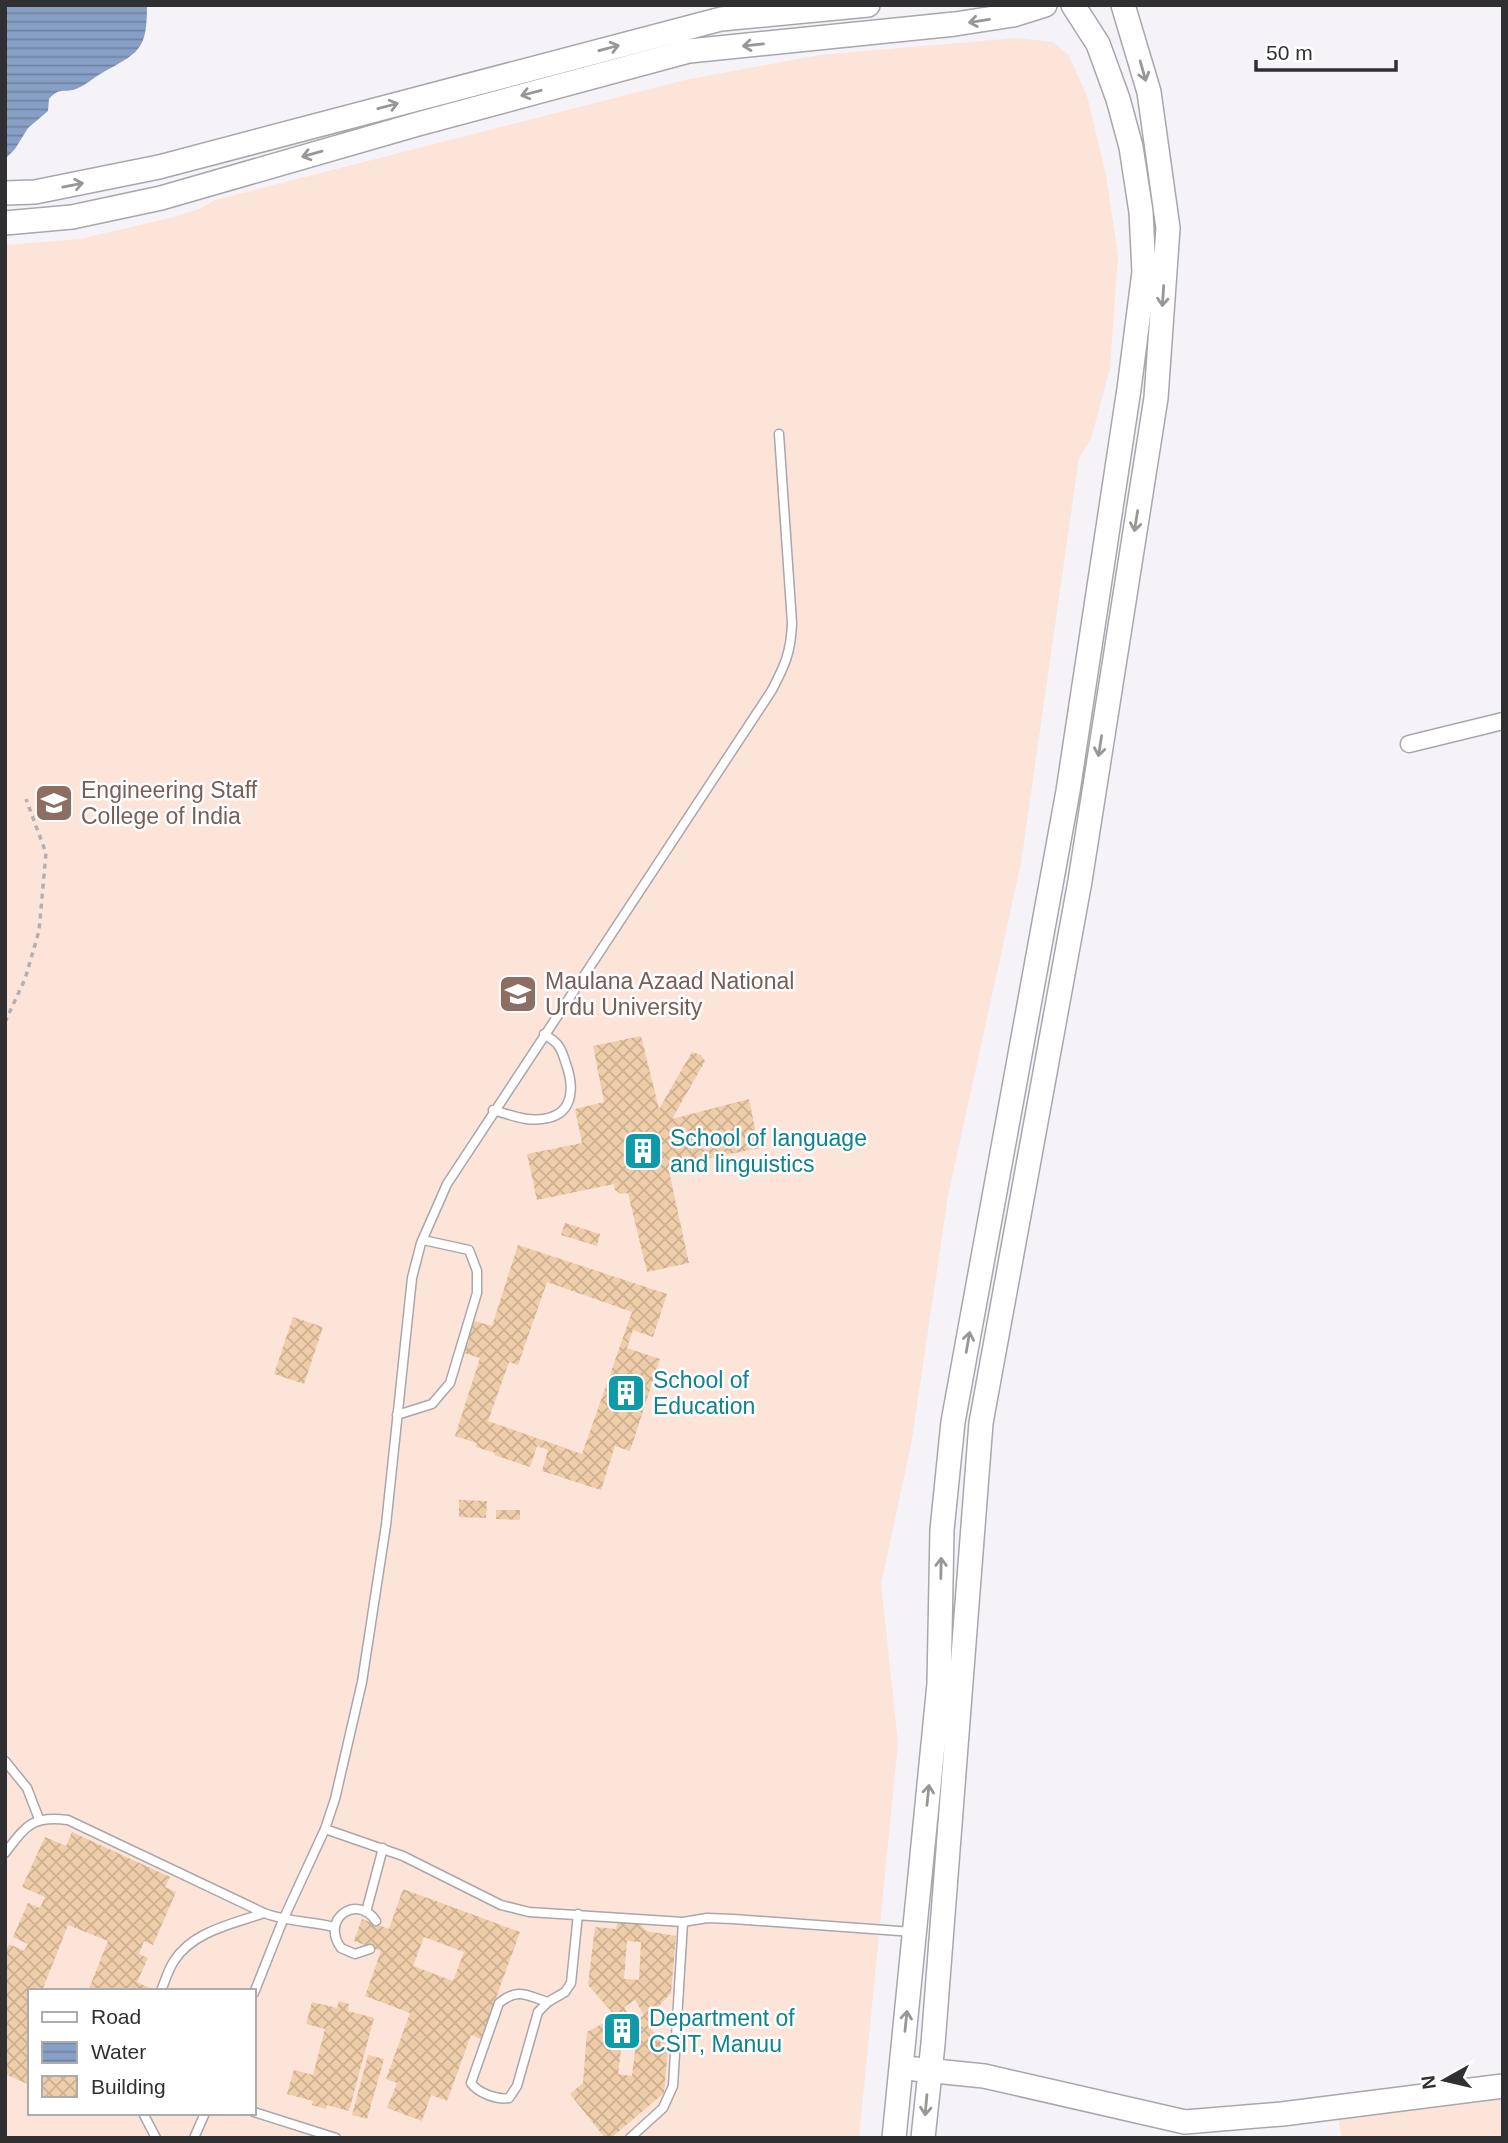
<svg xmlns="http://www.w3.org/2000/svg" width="1508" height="2143" viewBox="0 0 1508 2143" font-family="Helvetica,sans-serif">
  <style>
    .education { fill: #fce4d9; fill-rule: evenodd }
    .water { fill: url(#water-rules) }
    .building { fill: url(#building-cross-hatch); fill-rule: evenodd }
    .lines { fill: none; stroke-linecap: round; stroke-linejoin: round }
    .lane-casing { stroke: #a9a6ac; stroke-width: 11 }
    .street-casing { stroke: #a9a6ac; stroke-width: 19 }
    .secondary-casing { stroke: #a9a6ac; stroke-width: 26 }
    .path { stroke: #b2b0b5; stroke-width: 3.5; stroke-dasharray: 5 5; stroke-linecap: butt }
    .lane { stroke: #fff; stroke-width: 8 }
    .street { stroke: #fff; stroke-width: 16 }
    .secondary { stroke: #fff; stroke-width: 23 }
    .oneway { stroke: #989798 }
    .labels { text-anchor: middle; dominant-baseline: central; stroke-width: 5; stroke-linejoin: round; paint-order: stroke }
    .education-label { font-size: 23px; fill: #785e54; stroke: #fff; text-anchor: start }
    .culture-label { font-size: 23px; fill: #0d838f; stroke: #fff; text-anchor: start }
  </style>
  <defs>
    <pattern id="water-rules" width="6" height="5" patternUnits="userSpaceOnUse" patternTransform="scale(1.75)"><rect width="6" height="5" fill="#89a0c6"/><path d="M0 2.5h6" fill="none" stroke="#7083a1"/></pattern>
    <pattern id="building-cross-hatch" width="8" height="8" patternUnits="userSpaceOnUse" patternTransform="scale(1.75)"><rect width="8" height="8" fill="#eecda8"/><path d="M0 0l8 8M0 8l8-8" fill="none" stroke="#ccb091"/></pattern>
  </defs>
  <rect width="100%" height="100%" fill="#f5f2f8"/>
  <!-- education -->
  <path class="education" d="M1016,38l37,4 16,14 18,40 19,79 12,80 -8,113 -19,71 -12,19 -58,405 -73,333 -37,249 -30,139 17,158 -39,396h-854v-1893l75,-6 90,-21 29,-9 16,-9 470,-120 135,-25zM30,1991h224v122h-224z
    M1503,2086v52h-161l-6,-30z"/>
  <!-- water -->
  <path class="water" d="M5,5h142c0,45 -7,47 -45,68 -9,5 -18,14 -29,17 -12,2 -14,-2 -24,9l-1,12 -20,17 -13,21 -10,10z"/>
  <!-- building -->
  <path class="building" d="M641,1036l18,73 33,-57 9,3 4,6 -33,58 77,-20 10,49 -91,19 21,96 -42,9 -19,-79 -7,1 -6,-4 -1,-6 -77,16 -10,-46 55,-11 -7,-34 29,-7 -11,-56z
    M565,1223l35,11 -3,12 -36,-11z
    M518,1245l149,49 -14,43 -20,-7 -6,18 33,11 -30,92 -15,-5 -14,44 -59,-19 6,-21 -11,-4 -7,21 -36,-12 1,-2 -19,-6 1,-4 -22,-7 25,-78 -19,-6 10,-32 21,6zM547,1282l85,30 -50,142 -94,-33 21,-59 9,3z
    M293,1317l30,10 -19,57 -30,-10z
    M459,1500l28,1 -1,17 -27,-1z
    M496,1510h24v10l-24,-1z
    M72,1832l98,45 -5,10 11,5 -23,53 -9,-4 -5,13 9,4 -11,24 19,9h-68l20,-50 -40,-16 -26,66h-12v94l-25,-11v-121l4,-9 15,7 4,-7 -15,-7 15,-34 12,5 5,-11 -23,-10 23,-50 21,9z
    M403,1889l117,43 -39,107 -10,-4 -24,66 -16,-6 -9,26 -35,-13 10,-25 -11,-4 24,-66 -45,-17 16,-45 -27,-10 8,-22 27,10zM424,1937l40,15 -11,29 -40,-15z
    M618,1921l22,3 6,7 30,5 -5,57 -19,20 -1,16 17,18 -4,46 -53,45h-6l-35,-44 13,-11 4,-51 24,-13v-8l-23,-26 7,-58 21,2zM627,1941l14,1 -2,38 -15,-1zM635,2000l9,15 -11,7 -9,-15zM622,2041l14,2 -4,33 -14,-2z
    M339,2001l10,3 -1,7 26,7 -25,93 -22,-6 -1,4 -14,-4 1,-4 -26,-7 7,-24 19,5 12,-46 -19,-5 6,-22 25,6z
    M368,2055l16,4 -17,60 -15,-4z"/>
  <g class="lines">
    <!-- lane casing -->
    <g class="lane-casing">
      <path id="lane" d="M493,1110c18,5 36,13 55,8 26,-6 26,-32 18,-54 -2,-6 -4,-15 -9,-20 -3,-4 -9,-7 -13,-10
        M397,1415l35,-11 18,-21 27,-90v-22l-8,-21 -46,-10
        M5,1761l22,27 12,31
        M325,1829l78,27 98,49 28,7 154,10 24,-4 26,1 180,13
        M5,1853c21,-27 27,-38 63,-33l196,93
        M366,1912l17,-64
        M370,1949l-15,5 -14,-6c-21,-29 16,-55 35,-27
        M161,1991c4,-10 7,-21 13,-30 19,-30 59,-37 90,-48 23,9 47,8 70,14
        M254,1993l29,-73 42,-91 10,-30 27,-117 24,-157 26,-247 9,-35 26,-59 325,-494c13,-25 19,-38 20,-67l-13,-189
        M548,2002c-21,-6 -29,-15 -49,1l-28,80c7,10 26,17 38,15l8,-12 21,-74 10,-10 17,-10 6,-9 7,-69
        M254,2112l82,26
        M143,2113l13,25
        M194,2138l11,-25
        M630,2138l33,-30 10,-22 10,-164"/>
    </g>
    <!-- street casing -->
    <g class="street-casing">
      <path id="street" d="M1409,744l94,-23"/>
    </g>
    <!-- secondary casing -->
    <g class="secondary-casing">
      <path id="secondary" d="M5,193l30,-1 124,-25 562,-148 147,-14
        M5,223l67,-6 89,-19 257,-74 271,-73 266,-27 58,-9 32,-10
        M915,2069l69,7 201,46 97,-8 221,-28
        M894,2138l45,-454 3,-154 11,-108 115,-631 61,-402 15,-117 -3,-60 -10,-65 -13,-48 -20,-55 -25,-39
        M923,2138l10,-94 48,-621 99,-542 76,-483 12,-170 -19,-136 -26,-87"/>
    </g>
    <!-- path -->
    <path class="path" d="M5,1022l20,-43 14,-48 7,-78 -20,-54"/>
    <!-- lane -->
    <use href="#lane" class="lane"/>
    <!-- street -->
    <use href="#street" class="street"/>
    <!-- secondary -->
    <use href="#secondary" class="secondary"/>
  </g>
  <!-- one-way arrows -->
  <defs><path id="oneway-shaft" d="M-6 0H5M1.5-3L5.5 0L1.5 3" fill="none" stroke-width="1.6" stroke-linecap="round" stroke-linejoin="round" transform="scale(1.75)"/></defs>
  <g class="oneway">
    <use href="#oneway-shaft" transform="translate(979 21) rotate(171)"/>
    <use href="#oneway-shaft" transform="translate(753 45) rotate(174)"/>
    <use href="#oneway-shaft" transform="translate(609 48) rotate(-15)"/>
    <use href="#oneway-shaft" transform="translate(1143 71) rotate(74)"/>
    <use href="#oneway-shaft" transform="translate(531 93) rotate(165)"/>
    <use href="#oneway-shaft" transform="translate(388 106) rotate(-15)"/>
    <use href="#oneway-shaft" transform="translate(312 154) rotate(164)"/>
    <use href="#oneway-shaft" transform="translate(73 185) rotate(-11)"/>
    <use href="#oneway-shaft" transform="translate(1163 296) rotate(94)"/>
    <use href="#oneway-shaft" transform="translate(1136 521) rotate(99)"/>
    <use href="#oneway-shaft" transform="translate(1100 746) rotate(99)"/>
    <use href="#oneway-shaft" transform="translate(968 1342) rotate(-80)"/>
    <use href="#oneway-shaft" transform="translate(941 1568) rotate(-89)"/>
    <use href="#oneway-shaft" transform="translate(928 1795) rotate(-84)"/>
    <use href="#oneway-shaft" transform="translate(906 2021) rotate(-84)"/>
    <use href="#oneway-shaft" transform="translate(926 2105) rotate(95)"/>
  </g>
  <!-- icons -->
  <defs>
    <g id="university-square" transform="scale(2.0125)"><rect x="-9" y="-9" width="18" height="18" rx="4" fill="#8d6e63" stroke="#fff"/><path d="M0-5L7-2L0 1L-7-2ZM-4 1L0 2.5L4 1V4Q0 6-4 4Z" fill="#fff"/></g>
    <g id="building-square" transform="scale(2.0125)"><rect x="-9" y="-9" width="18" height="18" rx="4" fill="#0f9aa8" stroke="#fff"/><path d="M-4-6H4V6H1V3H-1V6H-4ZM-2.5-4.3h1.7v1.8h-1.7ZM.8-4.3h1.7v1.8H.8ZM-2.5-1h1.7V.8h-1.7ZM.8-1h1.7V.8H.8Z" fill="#fff"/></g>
  </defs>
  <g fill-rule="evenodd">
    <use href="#university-square" x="54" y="803"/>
    <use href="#university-square" x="518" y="994"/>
    <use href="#building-square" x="643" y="1151"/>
    <use href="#building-square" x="626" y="1393"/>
    <use href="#building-square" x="622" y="2031"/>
  </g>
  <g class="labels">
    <!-- education labels -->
    <g class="education-label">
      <text x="81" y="790">Engineering Staff<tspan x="81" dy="26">College of India</tspan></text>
      <text x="545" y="981">Maulana Azaad National<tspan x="545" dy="26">Urdu University</tspan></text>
    </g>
    <!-- culture labels -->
    <g class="culture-label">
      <text x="670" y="1138">School of language<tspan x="670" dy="26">and linguistics</tspan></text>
      <text x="653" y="1380">School of<tspan x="653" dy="26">Education</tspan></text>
      <text x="649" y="2018">Department of<tspan x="649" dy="26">CSIT, Manuu</tspan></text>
    </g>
  </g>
  <!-- border -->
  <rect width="1508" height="2143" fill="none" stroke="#302f31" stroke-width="14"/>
  <!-- legend -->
  <rect x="28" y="1989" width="228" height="126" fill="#ffffff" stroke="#acacad" stroke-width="2"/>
  <rect x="42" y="2012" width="35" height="10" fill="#ffffff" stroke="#acacad" stroke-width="2"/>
  <text x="91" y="2024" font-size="21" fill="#302f31">Road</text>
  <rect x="42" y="2042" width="35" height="21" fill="url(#water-rules)" stroke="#acacad" stroke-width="2"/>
  <text x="91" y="2059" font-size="21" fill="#302f31">Water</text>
  <rect x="42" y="2076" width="35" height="21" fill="url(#building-cross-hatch)" stroke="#acacad" stroke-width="2"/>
  <text x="91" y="2094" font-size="21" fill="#302f31">Building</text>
  <!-- north arrow -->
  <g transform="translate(1445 2080) rotate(262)" stroke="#ffffff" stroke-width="5" paint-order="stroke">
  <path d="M0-5L12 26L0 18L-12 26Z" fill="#302f31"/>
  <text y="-10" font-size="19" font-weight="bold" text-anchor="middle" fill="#302f31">N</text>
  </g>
  <!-- scale -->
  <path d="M1256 60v10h140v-10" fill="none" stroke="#302f31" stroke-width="3.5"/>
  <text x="1266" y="60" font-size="21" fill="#302f31" stroke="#ffffff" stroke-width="5" paint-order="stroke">50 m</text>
</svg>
